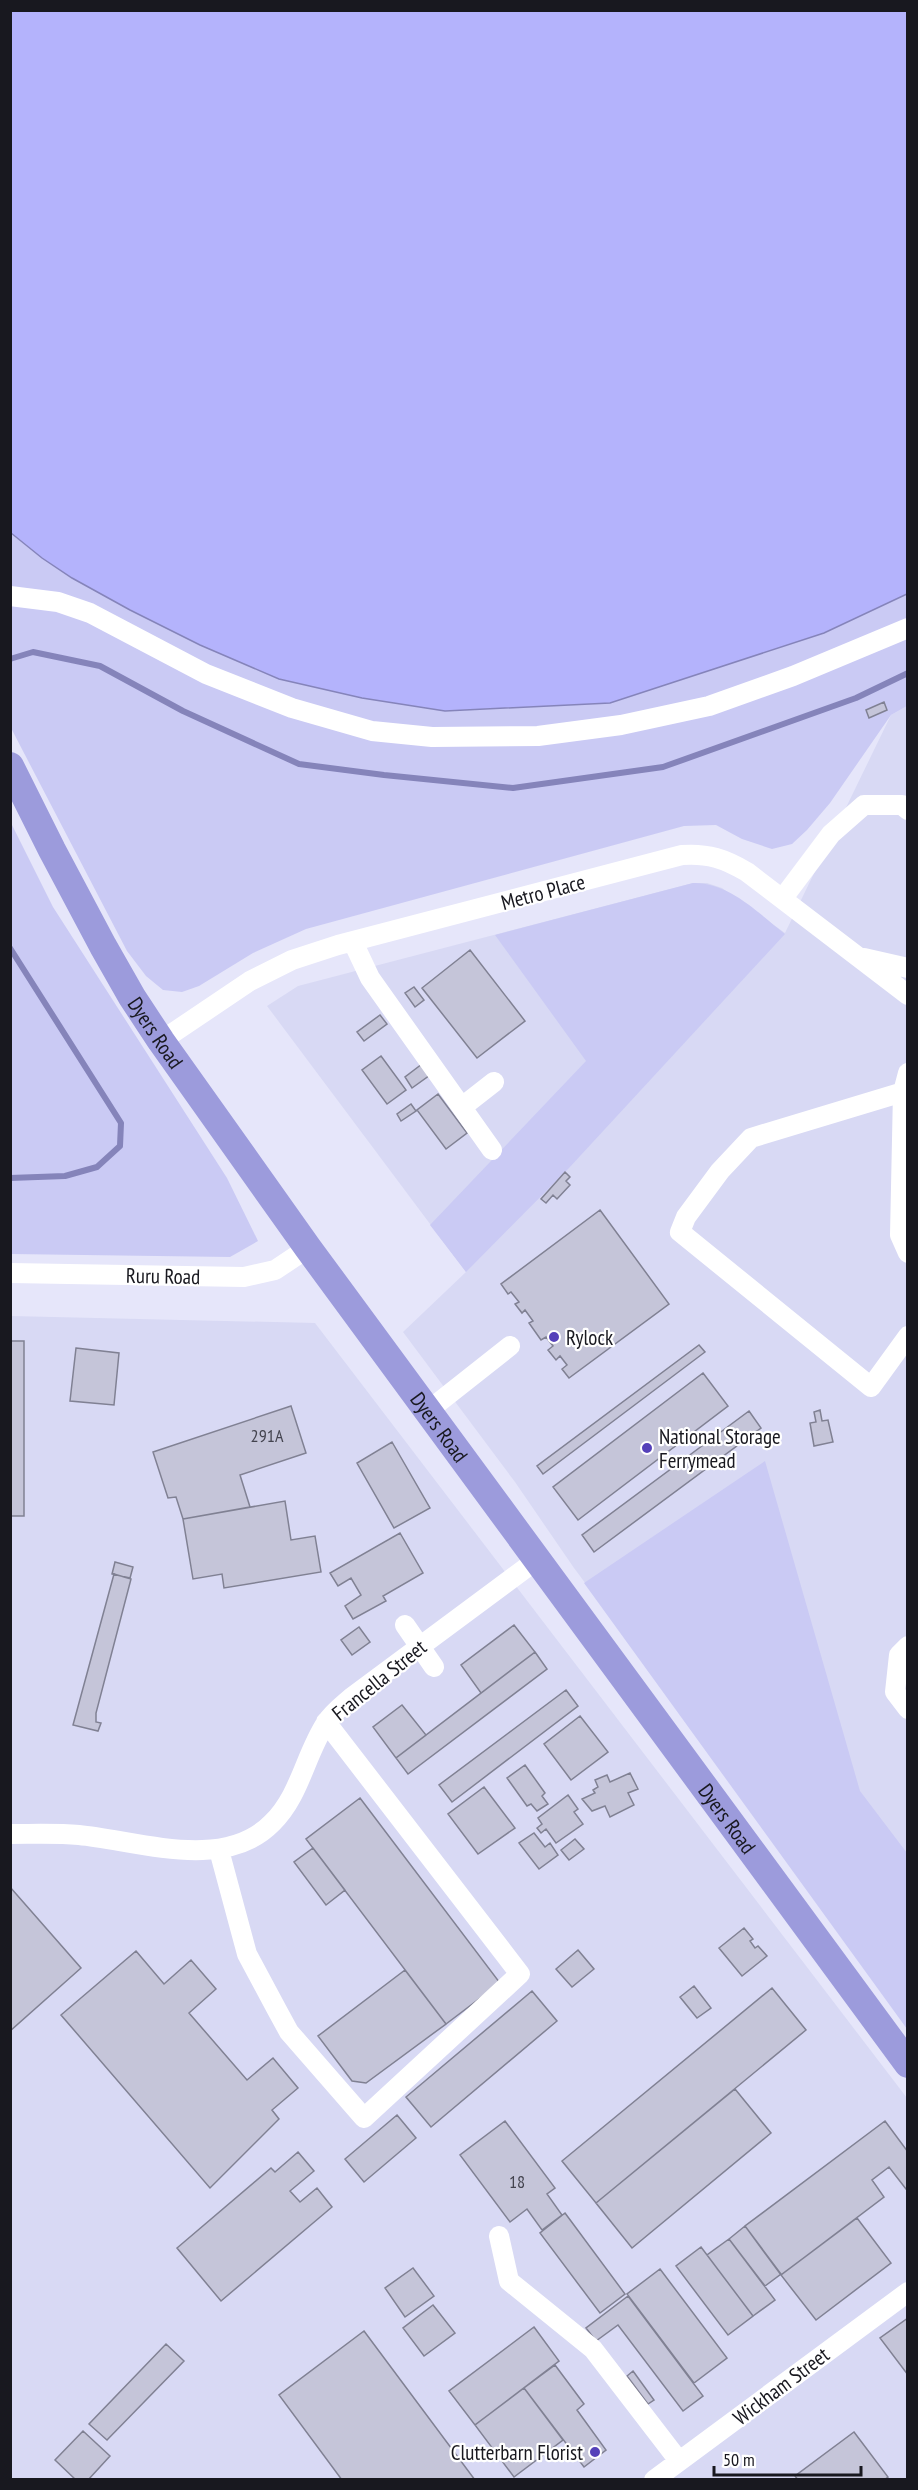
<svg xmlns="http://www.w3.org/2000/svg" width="918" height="2490" viewBox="0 0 918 2490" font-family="'PT Sans Narrow',sans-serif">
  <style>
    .built { fill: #d8d9f4 }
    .green { fill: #cacaf4 }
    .water { fill: #b4b3fc; stroke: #8584ba; stroke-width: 1.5 }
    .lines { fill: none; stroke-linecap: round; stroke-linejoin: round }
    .stream { stroke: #8584ba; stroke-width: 6 }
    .building { fill: #c5c5d9; stroke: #808193; stroke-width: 1.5 }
    .minor { stroke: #fff; stroke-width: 20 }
    .highway { stroke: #9c9bdc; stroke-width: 28 }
    .poi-dot { fill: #5541b9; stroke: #fff; stroke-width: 2 }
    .labels { text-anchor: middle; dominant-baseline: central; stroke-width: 4.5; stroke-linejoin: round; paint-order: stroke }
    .number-label { font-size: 18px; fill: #43434e }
    .street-label { font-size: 21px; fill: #18181f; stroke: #fff }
    .poi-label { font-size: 21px; fill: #18181f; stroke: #fff; text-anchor: start }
  </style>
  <rect width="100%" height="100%" fill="#e6e6fa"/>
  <!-- built -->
  <path class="built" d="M907,706v1308l-333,-446 -59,-86 -112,-150 63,-60 -199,-266 31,-20 395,-103h14l15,5 63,45 106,-218z
    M11,1316l304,7 592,775v381l-896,1z"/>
  <!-- green -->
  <path class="green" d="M10,533l32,25 30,20 58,32 149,69 83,19 83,13 165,-8 214,-70 83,-39v112l-16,9 -61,88 -23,27 -15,14 -20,5 -30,-10 -26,-14 -32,1 -378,103 -53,24 -54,33 -17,6 -19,-2 -17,-14 -19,-25 -116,-223z
    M11,823l42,84 174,271 31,63 -28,16 -219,-3z
    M693,883c36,-1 65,30 92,51l-216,234 -103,104 -36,-47 156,-164 -91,-126z
    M765,1461l95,330 47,62v176l-323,-446z"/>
  <!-- water -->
  <path class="water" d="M10,11h897v583l-83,39 -214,70 -165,8 -83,-13 -83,-19 -79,-34 -70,-35 -58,-32 -30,-20 -31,-25z"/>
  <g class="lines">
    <!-- stream -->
    <path class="stream" d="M10,659l23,-7 67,14 83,45 116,53 85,11 129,13 150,-21 193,-69 52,-25
      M10,948l111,175 -1,23 -23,21 -32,9 -55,2"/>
  </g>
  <!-- building -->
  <path class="building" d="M884,702l3,8 -18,8 -3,-8z
    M470,950l55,71 -48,37 -55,-70z
    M414,987l10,13 -9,7 -10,-14z
    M380,1015l7,9 -23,17 -7,-9z
    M381,1056l25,34 -19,14 -25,-34z
    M422,1064l8,11 -18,13 -7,-11z
    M438,1094l29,39 -21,16 -29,-39z
    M411,1104l5,7 -15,10 -4,-7z
    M565,1172l5,5 -4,4 4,4 -13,14 -4,-4 -7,8 -5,-4z
    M600,1210l69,94 -100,74 -7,-9 5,-4 -7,-9 -4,4 -8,-10 5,-4 -7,-9 -5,3 -12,-17 4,-2 -8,-11 -3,3 -7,-9 4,-2 -8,-10 -3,2 -7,-10z
    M10,1341h14v175h-14z
    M699,1345l6,7 -162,122 -6,-8z
    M76,1348l43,5 -5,52 -44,-4z
    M703,1373l25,33 -150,114 -25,-33z
    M291,1406l15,47 -66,22 10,32 -67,12 -7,-22 -8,1 -15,-46z
    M820,1410l2,11 6,-1 5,22 -19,4 -4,-23 6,-1 -2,-10z
    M749,1411l12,17 -167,124 -12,-17z
    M392,1442l38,66 -36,20 -37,-65z
    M285,1501l6,39 24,-4 6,36 -97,16 -2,-14 -29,5 -10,-60z
    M400,1533l23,40 -40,23 3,5 -33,18 -8,-13 16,-11 -10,-17 -13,8 -8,-13z
    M115,1562l18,5 -3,11 -18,-4z
    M114,1574l17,5 -35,134v9l5,1 -3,8 -25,-6z
    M514,1625l21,27 -54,41 -20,-28z
    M359,1627l11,15 -18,13 -11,-15z
    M535,1652l12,17 -139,105 -12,-16z
    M566,1690l12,16 -126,96 -13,-17z
    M402,1705l24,30 -30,23 -23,-31z
    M580,1716l28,36 -37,28 -27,-36z
    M525,1765l20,28 -3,3 6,8 -11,7 -6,-7 -4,2 -20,-28z
    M630,1773l8,16 -10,4 6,12 -24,12 -5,-11 -13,5 -10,-12 13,-6 -2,-3 5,-3 -3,-7 12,-5 3,7z
    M484,1787l31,41 -37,26 -30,-40z
    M568,1795l10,14 -4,3 9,12 -27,19 -10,-14 -5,4 -4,-5 5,-4 -4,-6z
    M360,1798l140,185 -54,41 -140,-185z
    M534,1833l11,14 5,-4 8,12 -19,14 -20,-26z
    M575,1839l9,10 -15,11 -8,-10z
    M313,1848l32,42 -19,15 -32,-43z
    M10,1887l71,81 -71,63z
    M744,1928l9,11 -3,2 5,7 3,-2 9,10 -25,20 -23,-28z
    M578,1950l16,19 -22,18 -16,-18z
    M136,1951l28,33 27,-24 25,29 -27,24 58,67 26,-22 25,30 -26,22 7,9 -69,69 -149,-173z
    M405,1970l41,54 -80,59 -14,-2 -34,-45z
    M694,1986l17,22 -14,10 -17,-21z
    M772,1988l34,42 -210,173 -34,-42z
    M532,1991l25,30 -126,106 -25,-30z
    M735,2089l36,44 -139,115 -36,-45z
    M397,2115l19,23 -52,44 -19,-23z
    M505,2121l50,67 -8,6 15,21 -20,15 -15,-21 -17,13 -50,-67z
    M885,2121l23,31v36l-2,1 -17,-22 -17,13 12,17 -103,78 -36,-49z
    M298,2152l16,19 -24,20 10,11 17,-14 15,19 -111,94 -44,-53 94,-80 4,4z
    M565,2213l60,81 -25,19 -60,-80z
    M857,2218l34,45 -75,57 -35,-45z
    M745,2226l36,48 -16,12 -36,-47z
    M729,2239l46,61 -22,16 -46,-61z
    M701,2247l52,69 -25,19 -52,-69z
    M413,2268l21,28 -29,21 -20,-29z
    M660,2269l67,89 -33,25 -67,-89z
    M628,2296l75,100 -20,15 -65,-86 -22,16 -10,-13z
    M433,2305l22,28 -31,23 -21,-28z
    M908,2318v57l-28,-37z
    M534,2327l25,34 -84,64 -26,-34z
    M364,2331l111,149h-133l-63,-85z
    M166,2344l18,17 -77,79 -18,-16z
    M555,2365l29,39 -7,6 29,40 -22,17 -60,-79z
    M633,2371l21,29 -6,4 -21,-28z
    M524,2388l39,52 -49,37 -39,-52z
    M83,2431l27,25 -22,24h-12l-21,-20z
    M854,2432l34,45 -4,3h-86l-3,-4z"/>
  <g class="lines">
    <!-- minor -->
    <path class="minor" d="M10,596l48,6 32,11 116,61 86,34 80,23 60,6 106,-1 83,-11 88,-19 84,-30 115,-48
      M783,898l48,-64 33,-29h38l6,5
      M353,942l17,36 122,172
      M864,958l44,10
      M161,1041l89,-60 42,-21 46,-15 344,-90c26,-2 43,4 65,17l161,123
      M908,1073l-5,19 -3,143 8,18
      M903,1092l-152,46 -31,33 -34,46 -6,15 191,155 37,-51
      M462,1107l32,-25
      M10,1273l234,4 31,-7 33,-22
      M429,1410l81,-64
      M405,1625l29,42
      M908,1646l-9,9 -4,37 13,17
      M10,1834c23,0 47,-1 69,1 60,6 145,37 193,-12 28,-27 33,-68 54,-100 6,-10 17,-18 26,-26l186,-138
      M219,1850l28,104 30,56 12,22 75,86 156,-144 -194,-252
      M499,2236l10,45 84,68 86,112
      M654,2480l254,-188"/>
    <!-- highway -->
    <path class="highway" id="s1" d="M10,766l42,84 51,96 29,51 29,44 147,207 600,816"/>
  </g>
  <!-- markers -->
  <g class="poi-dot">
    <circle cx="554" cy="1337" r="6"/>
    <circle cx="647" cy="1448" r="6"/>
    <circle cx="595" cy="2452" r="6"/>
  </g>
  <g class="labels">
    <!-- number labels -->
    <g class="number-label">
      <text x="267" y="1435">291A</text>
      <text x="517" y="2181">18</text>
    </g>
    <!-- street labels -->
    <g class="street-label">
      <text transform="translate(543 892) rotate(-15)">Metro Place</text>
      <text stroke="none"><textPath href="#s1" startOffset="304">Dyers Road</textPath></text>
      <text transform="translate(163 1276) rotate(1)">Ruru Road</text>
      <text stroke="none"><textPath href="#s1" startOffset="790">Dyers Road</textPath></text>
      <text transform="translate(379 1680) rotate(-39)">Francella Street</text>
      <text stroke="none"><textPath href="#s1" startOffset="1276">Dyers Road</textPath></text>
      <text transform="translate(781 2386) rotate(-37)">Wickham Street</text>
    </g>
    <!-- poi labels -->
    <g class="poi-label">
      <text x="566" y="1337">Rylock</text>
      <text x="659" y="1436">National Storage<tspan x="659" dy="24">Ferrymead</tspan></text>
      <text x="583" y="2452" text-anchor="end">Clutterbarn Florist</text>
    </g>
  </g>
  <!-- border -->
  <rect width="918" height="2490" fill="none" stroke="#18181f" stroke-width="24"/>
  <!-- scale -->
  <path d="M714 2466v9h147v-9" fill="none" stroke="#18181f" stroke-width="3"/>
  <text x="723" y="2466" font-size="18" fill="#18181f" stroke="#ffffff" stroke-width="4.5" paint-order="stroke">50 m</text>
</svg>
